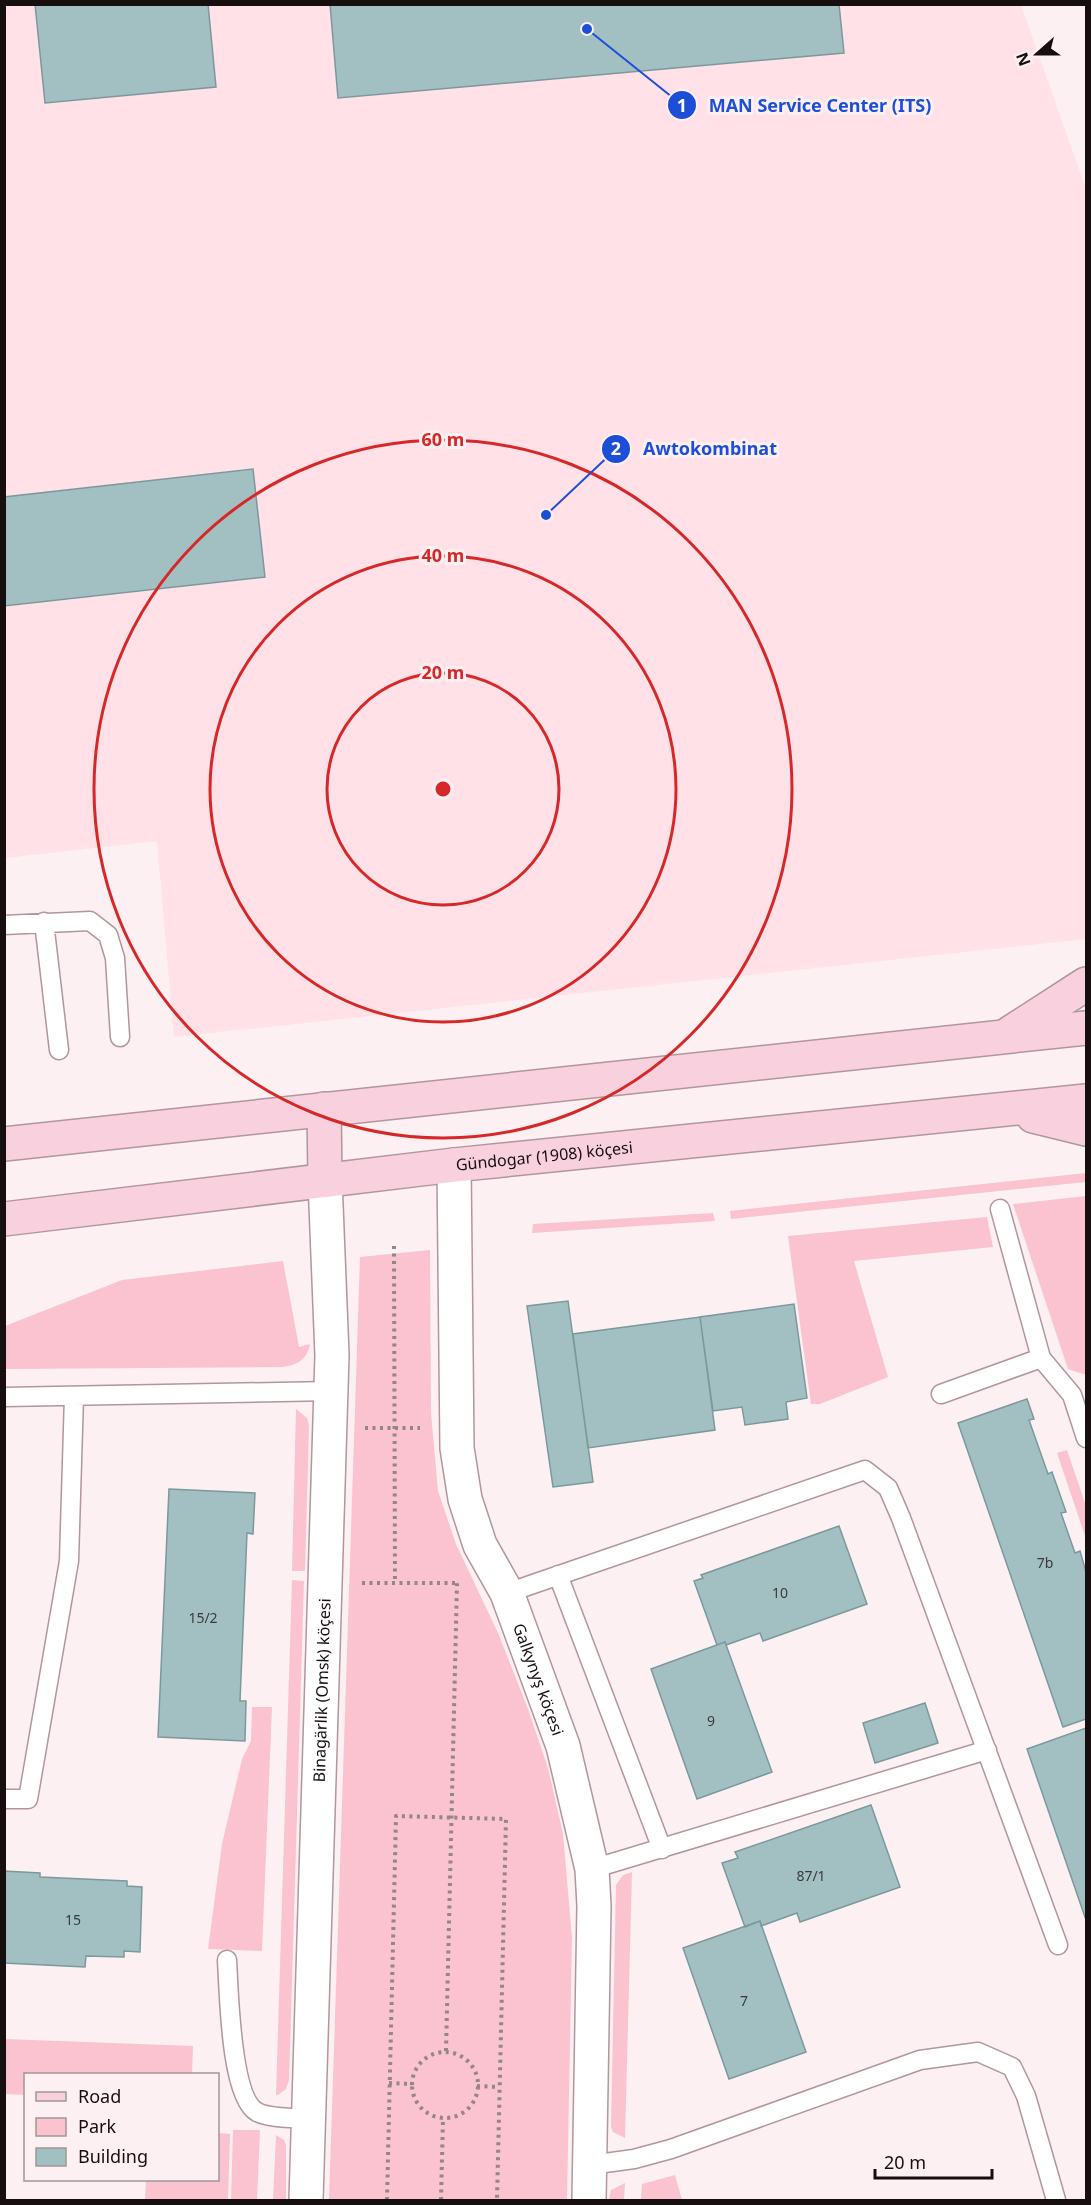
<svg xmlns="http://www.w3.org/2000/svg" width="1091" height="2205" viewBox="0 0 1091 2205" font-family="'Noto Sans',sans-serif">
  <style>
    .built { fill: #ffe1e7 }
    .green { fill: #fbc2d0 }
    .building { fill: #a2c0c2; stroke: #7b999b; stroke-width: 1.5 }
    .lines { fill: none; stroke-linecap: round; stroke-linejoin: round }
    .service-casing { stroke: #b1969c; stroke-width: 21 }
    .minor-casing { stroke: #b1969c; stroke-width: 36 }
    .secondary-casing { stroke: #b1969c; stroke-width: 36 }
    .path { stroke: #918688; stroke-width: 4; stroke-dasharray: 3 4.5; stroke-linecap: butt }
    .service { stroke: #fff; stroke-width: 18 }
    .minor { stroke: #fff; stroke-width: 33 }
    .secondary { stroke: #f9d0dd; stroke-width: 33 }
    .ring { fill: none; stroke: #d62828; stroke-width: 3 }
    .labels { text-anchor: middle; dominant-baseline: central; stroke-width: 6; stroke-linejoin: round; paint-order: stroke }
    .number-label { font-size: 14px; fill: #3a3a3c }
    .street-label { font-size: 16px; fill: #170e10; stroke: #fcf0f2 }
    .centre { fill: #d62828; stroke: #fcf0f2; stroke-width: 3 }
    .ring-label { font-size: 18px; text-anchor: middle; font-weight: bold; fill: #d62828; stroke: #fcf0f2; stroke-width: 6; stroke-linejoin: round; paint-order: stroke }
    .leader { fill: none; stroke: #1d4ed8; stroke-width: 2 }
    .callout-dot { fill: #1d4ed8; stroke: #fcf0f2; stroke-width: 2 }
    .mark-label { font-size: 18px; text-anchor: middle; font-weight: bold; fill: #fff }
    .callout-label { font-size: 18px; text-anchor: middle; font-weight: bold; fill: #1d4ed8; stroke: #fcf0f2; stroke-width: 6; stroke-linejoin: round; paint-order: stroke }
  </style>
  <rect width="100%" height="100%" fill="#fcf0f2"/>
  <!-- built -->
  <path class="built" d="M4,5h1017l65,184v750l-912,98 -17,-196 -152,17z"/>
  <!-- green -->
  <path class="green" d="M1086,1173v9l-355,37 -1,-8z
    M1086,1196v179l-18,-6 -55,-165z
    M713,1213l2,8 -183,12 1,-9z
    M987,1217l6,30 -139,14 34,116 -68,27h-9l-23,-168z
    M430,1250l1,163 7,78 18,53 42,89 30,76 20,59 15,66 9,104 -5,262h-238l31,-943z
    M283,1261l16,86 11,-3c-3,17 -15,22 -30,23l-275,2v-43l117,-46z
    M296,1409l11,9 2,8 -4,145h-13z
    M1067,1450l19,56v33l-29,-86z
    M292,1580l12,1 -15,499 -3,9 -8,6h-2z
    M252,1707h20l-10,244 -54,-2 14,-105 20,-85 9,-18z
    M632,1872l-7,266 -12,-6 -2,-5 5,-242 7,-10z
    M5,2039l188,7 -1,28h-166l-1,21 -20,-1z
    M233,2130h27l-3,70h-26z
    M218,2133l12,1 -2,66h-83l1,-20h72z
    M276,2135l8,5 2,5v55h-13z
    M675,2175l7,25h-41l1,-16z
    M625,2183l-1,17h-15l2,-10z"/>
  <!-- building -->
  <path class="building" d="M35,4h173l8,83 -171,16z
    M330,4h509l5,49 -506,45z
    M253,469l12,108 -261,29v-109z
    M568,1301l25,181 -40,5 -26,-181z
    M794,1304l13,94 -21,4 2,17 -43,6 -3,-18 -29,4 -13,-94z
    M700,1317l15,113 -127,18 -15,-114z
    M1027,1399l7,20 -5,1 19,54 4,-2 14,40 -5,1 14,40 5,-2 6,21v147l-23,8 -105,-304z
    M169,1489l86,4 -2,41 -6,-1 -7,168h6l-1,40 -87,-4z
    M839,1526l28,78 -104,37 -3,-8 -34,12 -1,-3 -8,3 -23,-64 9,-3 -2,-3z
    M725,1642l47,130 -75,27 -46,-130z
    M925,1703l13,40 -63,20 -12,-40z
    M1086,1728v192l-59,-171z
    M871,1805l29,82 -100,35 -3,-9 -36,13 -1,-5 -15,6 -23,-64 16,-5 -3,-6z
    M4,1871l36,2v4l87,4v5l15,1 -2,65 -16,-1v6l-38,-1 -1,11 -81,-4z
    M760,1921l46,131 -77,27 -46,-131z"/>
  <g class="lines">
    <!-- service casing -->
    <g class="service-casing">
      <path id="service" d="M44,922l15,128
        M4,925l86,-4 18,14 7,23 5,79
        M1000,1209l41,149 31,37 14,43
        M941,1394l100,-36
        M4,1397l327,-6
        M558,1575l104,274
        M507,1593l358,-123 23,18 13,30 157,427
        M4,1799h24l41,-238 5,-165
        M592,1869l395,-119
        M227,1960c2,30 3,137 30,152 10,6 39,6 51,7
        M590,2165l44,-6 37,-10 249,-89 58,-8 34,15 14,29 30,104"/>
    </g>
    <!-- minor casing -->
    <g class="minor-casing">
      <g id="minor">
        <path id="s1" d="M454,1165l3,283 8,51 15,46 27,48 56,153 29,123 2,37 -5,294"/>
        <path id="s2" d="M306,2200l26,-845 -7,-175"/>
      </g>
    </g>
    <!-- secondary casing -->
    <g class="secondary-casing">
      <g id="secondary">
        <path d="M1010,1033l76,-49"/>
        <path d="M324,1109l1,71"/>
        <path d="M1033,1116l53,13"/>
        <path d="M4,1144l1082,-116"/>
        <path id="s3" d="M4,1219l450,-54 632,-64"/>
      </g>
    </g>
    <!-- path -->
    <path class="path" d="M394,1246l1,337
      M365,1428h55
      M362,1583h95
      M446,2051l11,-468
      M412 2085a33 33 0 1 1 66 0a33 33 0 1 1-66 0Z
      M389,2083l23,1
      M477,2086l22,1
      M387,2200l9,-384 110,3 -9,381
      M441,2200l2,-82"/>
    <!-- service -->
    <use href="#service" class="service"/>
    <!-- minor -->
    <use href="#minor" class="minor"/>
    <!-- secondary -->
    <use href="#secondary" class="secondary"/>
  </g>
  <!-- distance rings -->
  <g class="ring">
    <circle cx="443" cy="789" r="116"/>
    <circle cx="443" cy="789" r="233"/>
    <circle cx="443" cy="789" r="349"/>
  </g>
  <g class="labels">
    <!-- number labels -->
    <g class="number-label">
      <text x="1045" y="1562">7b</text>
      <text x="780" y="1592">10</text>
      <text x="203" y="1617">15/2</text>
      <text x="711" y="1720">9</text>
      <text x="811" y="1875">87/1</text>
      <text x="73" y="1919">15</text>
      <text x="744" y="2000">7</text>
    </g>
    <!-- street labels -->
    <g class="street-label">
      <text stroke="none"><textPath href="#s3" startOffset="544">Gündogar (1908) köçesi</textPath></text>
      <text stroke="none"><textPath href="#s1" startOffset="530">Galkynyş köçesi</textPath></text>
      <text stroke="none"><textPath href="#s2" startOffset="510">Binagärlik (Omsk) köçesi</textPath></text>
    </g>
  </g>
  <circle cx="443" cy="789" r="9" class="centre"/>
  <g class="ring-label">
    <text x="443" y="446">60 m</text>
    <text x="443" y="562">40 m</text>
    <text x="443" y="679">20 m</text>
  </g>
  <!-- callouts -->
  <path class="leader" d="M587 29L682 105M546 515L616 449"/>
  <g class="callout-dot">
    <circle cx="587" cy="29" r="6"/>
    <circle cx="546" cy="515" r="6"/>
    <circle cx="682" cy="105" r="15"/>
    <circle cx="616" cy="449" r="15"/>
  </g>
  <g class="mark-label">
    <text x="682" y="112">1</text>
    <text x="616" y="455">2</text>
  </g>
  <g class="callout-label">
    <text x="820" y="112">MAN Service Center (ITS)</text>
    <text x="710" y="455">Awtokombinat</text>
  </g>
  <!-- border -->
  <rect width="1091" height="2205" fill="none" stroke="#170e10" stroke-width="12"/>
  <!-- legend -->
  <rect x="24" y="2073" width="195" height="108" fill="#fcf0f2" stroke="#a09698" stroke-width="1.5"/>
  <rect x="36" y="2092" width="30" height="9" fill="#f9d0dd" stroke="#a09698" stroke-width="1.5"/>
  <text x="78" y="2103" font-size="18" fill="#170e10">Road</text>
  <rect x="36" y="2118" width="30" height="18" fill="#fbc2d0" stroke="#a09698" stroke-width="1.5"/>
  <text x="78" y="2133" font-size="18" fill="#170e10">Park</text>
  <rect x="36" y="2148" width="30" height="18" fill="#a2c0c2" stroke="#a09698" stroke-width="1.5"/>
  <text x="78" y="2163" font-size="18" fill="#170e10">Building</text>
  <!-- north arrow -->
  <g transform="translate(1037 54) rotate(249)" stroke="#fcf0f2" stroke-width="4.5" paint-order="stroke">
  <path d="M0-4.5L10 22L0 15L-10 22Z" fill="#170e10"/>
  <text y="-9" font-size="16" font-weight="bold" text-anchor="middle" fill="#170e10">N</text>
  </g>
  <!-- scale -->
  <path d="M875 2169v9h117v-9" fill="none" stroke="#170e10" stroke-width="3"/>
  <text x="884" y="2169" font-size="18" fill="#170e10" stroke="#fcf0f2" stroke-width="4.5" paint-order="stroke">20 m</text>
</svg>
